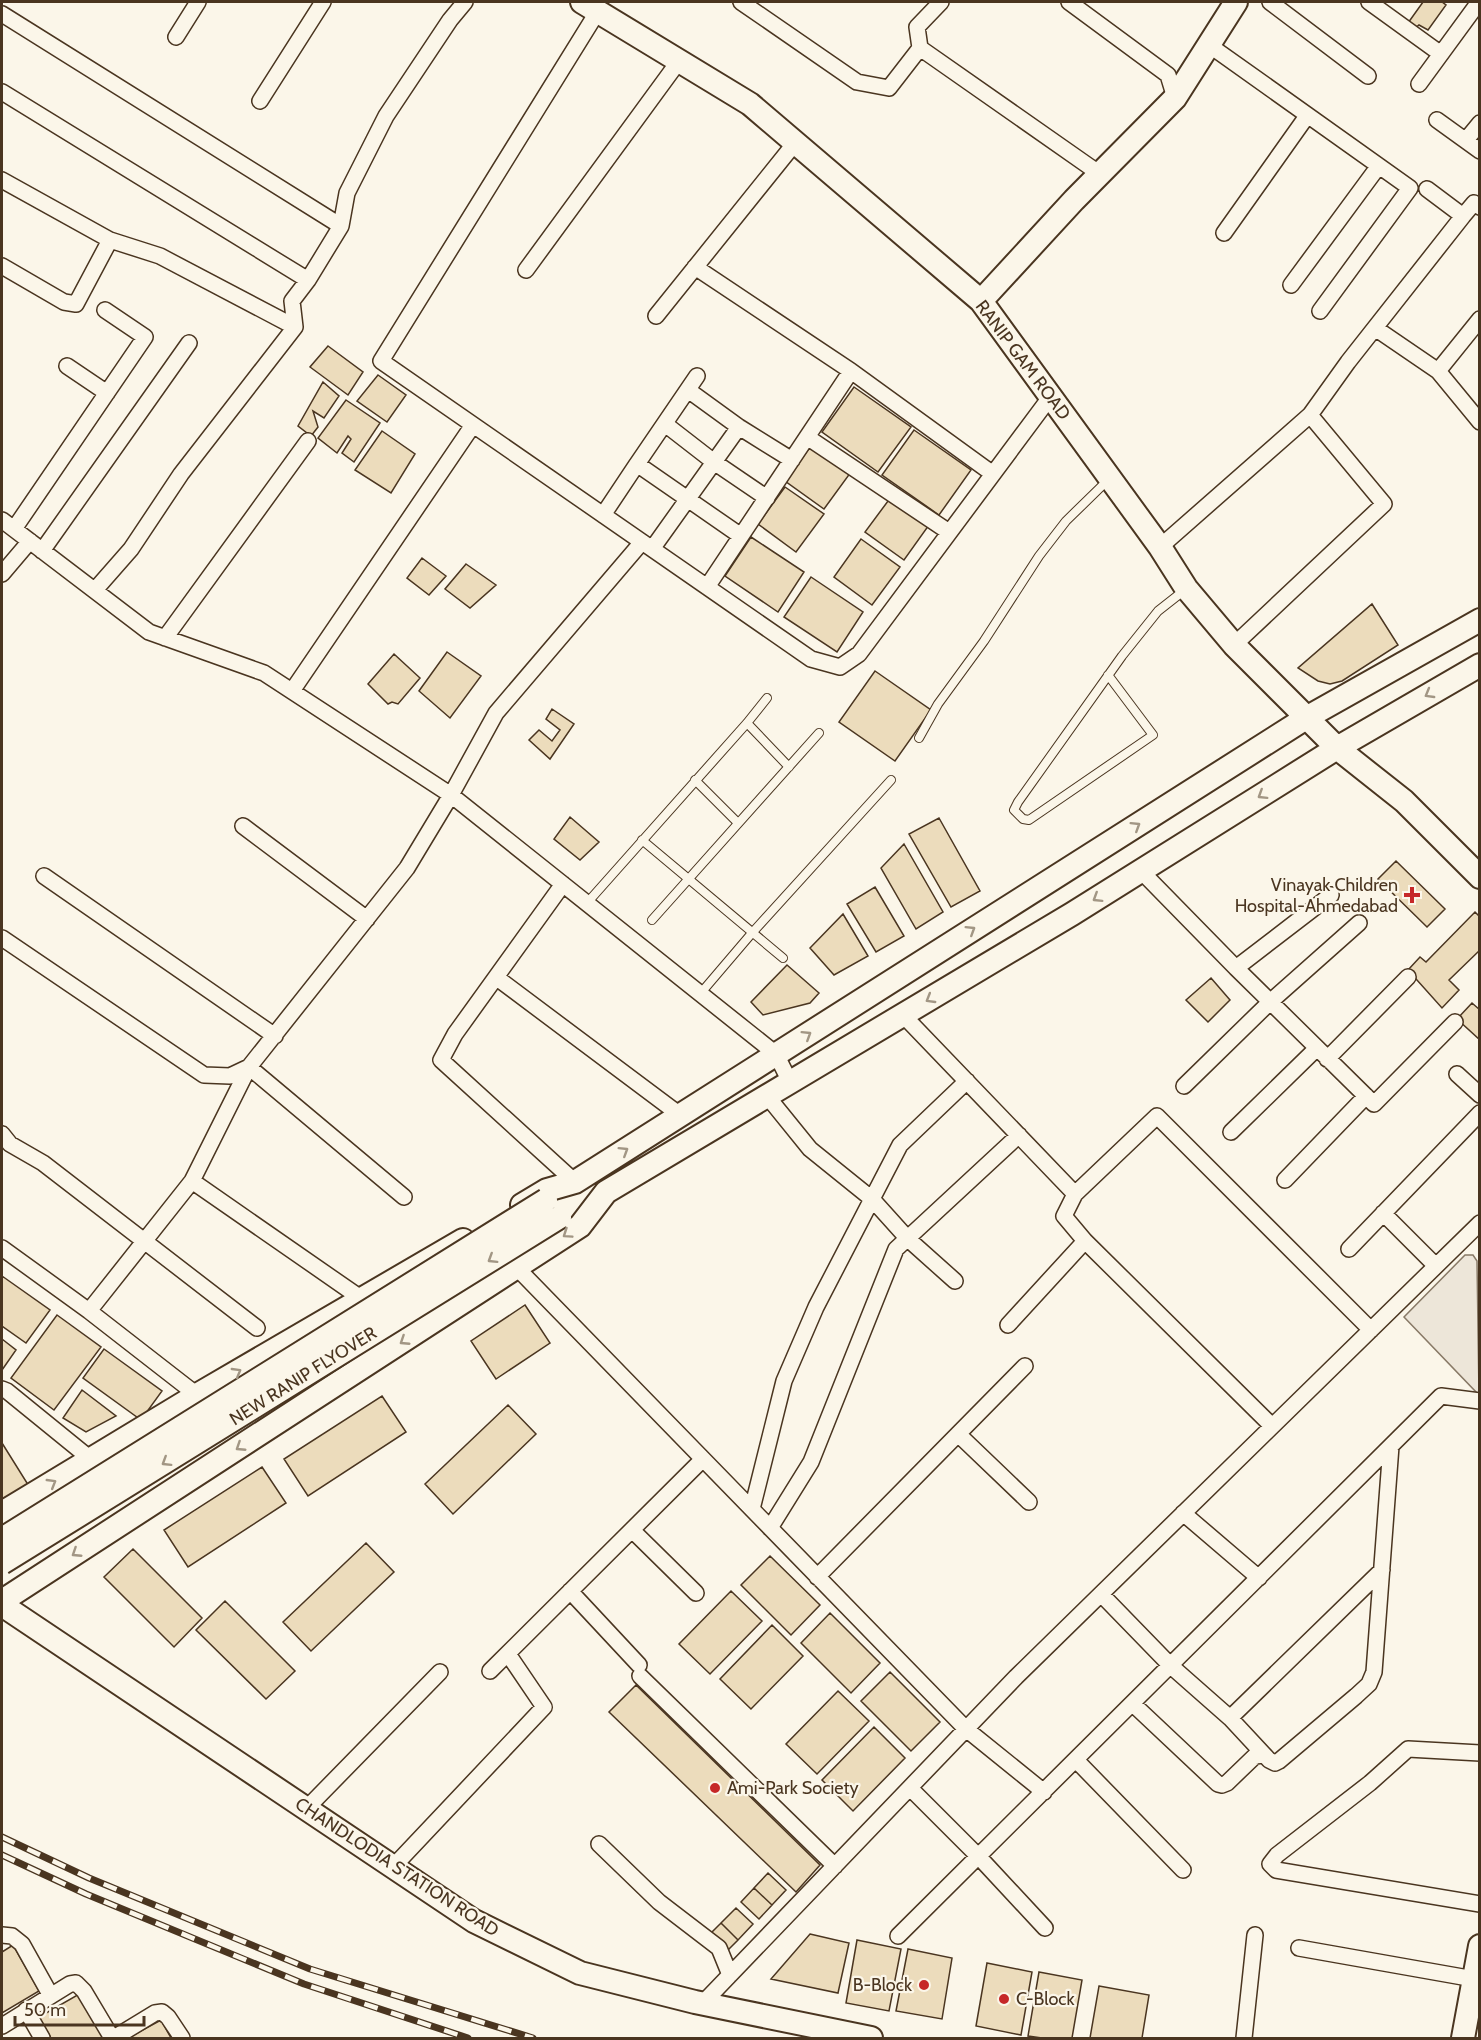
<svg xmlns="http://www.w3.org/2000/svg" width="1481" height="2040" viewBox="0 0 1481 2040" font-family="Cabin,sans-serif">
  <style>
    .green { fill: #ede6d9; stroke: #887966; stroke-width: 1.5 }
    .building { fill: #ecdcbc; stroke: #4a3520; stroke-width: 1.5 }
    .lines { fill: none; stroke-linecap: round; stroke-linejoin: round }
    .lane-casing { stroke: #4a3520; stroke-width: 10 }
    .street-casing { stroke: #4a3520; stroke-width: 18 }
    .secondary-casing { stroke: #4a3520; stroke-width: 26 }
    .lane { stroke: #fbf6e9; stroke-width: 8 }
    .street { stroke: #fbf6e9; stroke-width: 15 }
    .secondary { stroke: #fbf6e9; stroke-width: 22 }
    .rail-casing { stroke: #4a3520; stroke-width: 7 }
    .rail { stroke: #fbf6e9; stroke-width: 4.5; stroke-dasharray: 14; stroke-linecap: butt }
    .secondary-bridge-casing { stroke: #4a3520; stroke-width: 26; stroke-linecap: butt }
    .secondary-bridge { stroke: #fbf6e9; stroke-width: 22 }
    .oneway { stroke: #a29684 }
    .poi-dot { fill: #c62828; stroke: #fbf6e9; stroke-width: 2 }
    .labels { text-anchor: middle; dominant-baseline: central; stroke-width: 4.5; stroke-linejoin: round; paint-order: stroke }
    .street-label { font-size: 18px; fill: #4a3520; stroke: #fbf6e9 }
    .poi-label { font-size: 18px; fill: #4a3520; stroke: #fbf6e9; text-anchor: end }
  </style>
  <rect width="100%" height="100%" fill="#fbf6e9"/>
  <!-- green -->
  <path class="green" d="M1465,1255h8l4,6 2,134 -75,-78z"/>
  <!-- building -->
  <path class="building" d="M1423,2h19l4,3 -18,25 -9,-5 -5,4 -6,-6z
    M328,346l35,26 -15,23 -38,-28z
    M378,375l28,20 -19,27 -30,-21z
    M323,382l16,14 -15,22 -11,-7 5,16 -7,9 -13,-10z
    M854,387l57,40 -33,45 -56,-40z
    M346,400l34,23 -26,39 -12,-9 9,-14 -3,-3 -11,17 -19,-15z
    M914,430l57,40 -32,45 -57,-40z
    M382,431l33,23 -24,39 -36,-23z
    M813,443l38,29 -27,37 -39,-28z
    M785,487l39,27 -28,38 -38,-28z
    M891,497l38,28 -25,35 -39,-28z
    M751,537l53,35 -26,40 -53,-36z
    M861,539l39,28 -28,38 -38,-28z
    M422,558l24,18 -17,19 -22,-17z
    M466,564l30,21 -26,23 -25,-19z
    M811,577l52,35 -26,40 -53,-35z
    M1372,604l26,41 -56,36 -12,3 -12,-3 -20,-13z
    M447,652l34,24 -31,42 -31,-27z
    M394,654l26,24 -22,26 -6,-2 -4,2 -20,-20z
    M875,671l56,39 -36,51 -56,-39z
    M552,709l22,15 -24,35 -21,-19 10,-10 13,11 8,-11 -14,-11z
    M570,817l29,25 -19,18 -26,-21z
    M939,818l41,73 -29,16 -42,-73z
    M904,844l39,68 -27,17 -35,-61z
    M1396,861l49,48 -18,18 -49,-48z
    M875,887l29,49 -28,16 -29,-48z
    M1475,912l5,5v33l-31,30 10,10 -17,18 -34,-38 12,-13 6,5z
    M843,914l25,42 -34,19 -24,-27z
    M787,965l32,28 -9,10 -47,12 -12,-13z
    M1211,978l19,22 -22,22 -22,-22z
    M1472,1003l8,7v30l-23,-21z
    M2,1276l48,34 -24,33 -24,-17z
    M525,1305l25,38 -54,36 -25,-38z
    M57,1315l44,32 -47,63 -43,-32z
    M2,1339l14,11 -14,20z
    M104,1349l58,42 -21,29 -58,-42z
    M82,1390l34,26 -30,16 -23,-14z
    M382,1396l24,36 -98,64 -24,-37z
    M508,1405l28,29 -83,80 -28,-30z
    M2,1443l30,48 -30,17z
    M262,1467l24,36 -98,64 -24,-37z
    M366,1543l28,29 -83,79 -28,-29z
    M133,1549l69,69 -28,29 -70,-70z
    M770,1556l50,49 -29,30 -50,-50z
    M731,1591l31,30 -52,53 -31,-30z
    M225,1601l70,70 -29,28 -70,-69z
    M830,1613l50,50 -29,30 -50,-50z
    M772,1625l31,31 -52,53 -31,-30z
    M890,1672l50,50 -29,29 -50,-50z
    M636,1685l184,180 -24,27 -187,-180z
    M838,1691l31,30 -52,53 -31,-30z
    M874,1727l31,31 -52,53 -31,-31z
    M768,1873l18,17 -14,15 -18,-17z
    M754,1888l18,17 -13,14 -18,-17z
    M736,1908l17,16 -15,16 -17,-17z
    M721,1923l17,17 -12,12 -17,-17z
    M810,1934l39,9 -11,50 -67,-14z
    M857,1940l44,9 -12,62 -43,-8z
    M13,1945l26,46 -37,22v-61z
    M908,1949l44,9 -10,61 -46,-8z
    M987,1963l45,9 -11,63 -45,-9z
    M1039,1972l43,8 -10,58h-30l-14,-2z
    M1099,1986l50,9 -7,43h-52z
    M81,1993l25,45h-55l-12,-21z
    M161,2020l10,18h-43z"/>
  <g class="lines">
    <!-- lane casing -->
    <g class="lane-casing">
      <path id="lane" d="M1108,675l45,60 -124,85 -6,-1 -9,-9 4,-8 104,-146 36,-45 28,-22
        M747,723l42,44
        M919,738l19,-34 46,-63 55,-85 27,-35 43,-42
        M695,780l43,43
        M642,840l141,118
        M587,903l160,-180 20,-25
        M652,920l167,-187
        M700,994l52,-61 139,-153"/>
    </g>
    <!-- street casing -->
    <g class="street-casing">
      <path id="street" d="M741,2l116,80 32,6 31,-40 -3,-21 24,-25
        M1069,2l99,73 7,23
        M1270,2l98,74
        M1369,2l72,52
        M598,11l-217,350 430,298 29,8 19,-13 192,-258
        M2,14l339,212
        M176,37l22,-35
        M1209,45l201,143 -90,123
        M920,48l180,126
        M1419,84l60,-82
        M2,92l306,188
        M260,101l63,-99
        M1437,120l43,31
        M1466,140l14,-17
        M2,180l108,60 50,16 135,71
        M1427,189l36,27
        M1224,233l83,-117
        M2,266l62,36 12,2 34,-64
        M695,267l156,104 142,103
        M526,270l153,-209
        M1291,285l87,-118
        M656,316l139,-173
        M1375,328l63,43 42,51
        M67,366l40,27
        M1438,371l42,-52
        M688,390l51,37 53,33
        M1310,415l38,-53 115,-146 11,-13 6,4
        M665,424l49,38 53,36
        M807,437l142,95
        M637,464l60,-88
        M603,515l34,-51 104,72
        M2,520l147,112 115,41 187,122 325,259 14,28
        M14,529l131,-192 -40,-27
        M1160,547l150,-132 74,89 -150,141
        M652,549l87,-122
        M42,551l147,-208
        M2,574l28,-33
        M707,587l144,-216
        M95,590l36,-41 50,-75 114,-147 -3,-26 16,-21 33,-54 6,-33 39,-77 64,-96 15,-18
        M165,638l143,-197
        M292,691l181,-266
        M243,826l124,93
        M1141,871l95,97 95,-73
        M44,876l231,160
        M563,884l-108,150 -14,26 134,122
        M2,938l202,137 26,1 19,-9 158,-199 44,-73 45,-82 146,-171
        M1236,968l138,136 81,-82
        M497,978l183,137
        M903,1015l172,179 82,-78 214,214
        M1327,1059l81,-82
        M1457,1074l23,21
        M1184,1086l85,-83 90,-80
        M767,1096l43,53 62,50 36,40 47,42
        M1231,1132l85,-83
        M2,1134l8,10 33,19 214,165
        M1285,1180l81,-84
        M192,1181l170,118
        M1075,1194l-11,22 21,25 187,185
        M1383,1213l53,53
        M2,1248l87,63 103,-130 57,-114 155,130
        M1349,1249l131,-136
        M517,1268l449,461 78,63
        M89,1311l108,84
        M1008,1325l77,-84
        M2,1389l5,2 91,74
        M958,1434l71,68
        M752,1509l32,-128 32,-74 84,-162 67,-64
        M1183,1513l76,65
        M770,1528l41,-66 85,-213 123,-114
        M632,1530l64,63
        M817,1577l208,-211
        M570,1591l69,74
        M1101,1594l70,72 59,52 39,42 6,3 4,-2 77,-65 13,-12 5,-12 17,-226
        M490,1671l213,-212
        M640,1676l195,190
        M1133,1704l85,80 4,1 5,-2 28,-27 9,-1
        M1230,1718l152,-148
        M1480,1753l-72,-4 -38,34 -93,72 -7,9 6,6 204,34
        M1076,1760l107,110
        M910,1788l69,69 66,71
        M306,1809l134,-137
        M599,1844l60,58 60,46 11,27
        M393,1867l151,-160 -36,-53
        M2,1935l10,1 10,8 29,52
        M898,1936l543,-540 39,5
        M1299,1948l175,31
        M703,2003l313,-326 464,-454
        M26,2010l16,28
        M2,2026l68,-42 6,-1 8,8 28,47
        M114,2038l41,-25 7,-1 6,5 14,21
        M1244,2038l11,-103"/>
    </g>
    <!-- secondary casing -->
    <g class="secondary-casing">
      <path id="secondary" d="M582,2l168,102 231,197 179,246 26,41 48,57 103,103 67,53 76,76
        M981,301l93,-101 101,-102 61,-96
        M522,1205l25,-15 28,-8 731,-464 174,-98
        M2,1513l195,-118 266,-155
        M2,1601l578,-375 26,-34 466,-278 265,-166 143,-83
        M2,1605l472,316 106,52 115,29 176,36
        M1463,2038l17,-92"/>
    </g>
    <!-- lane -->
    <use href="#lane" class="lane"/>
    <!-- street -->
    <use href="#street" class="street"/>
    <!-- secondary -->
    <use href="#secondary" class="secondary"/>
    <!-- rail casing -->
    <g class="rail-casing">
      <path id="rail" d="M2,1837l87,41 221,91 223,69
        M2,1855l84,39 218,90 164,54"/>
    </g>
    <!-- rail -->
    <use href="#rail" class="rail"/>
    <!-- secondary-bridge casing -->
    <g class="secondary-bridge-casing">
      <path id="secondary-bridge" d="M2,1539l544,-339
        M2,1563l558,-346"/>
    </g>
    <!-- secondary-bridge -->
    <use href="#secondary-bridge" class="secondary-bridge"/>
  </g>
  <!-- one-way arrows -->
  <defs><path id="oneway-chevron" d="M-2-3.5L2.5 0L-2 3.5" fill="none" stroke-width="1.6" stroke-linecap="round" stroke-linejoin="round" transform="scale(1.5)"/></defs>
  <g class="oneway">
    <use href="#oneway-chevron" transform="translate(1429 694) rotate(150)"/>
    <use href="#oneway-chevron" transform="translate(1262 795) rotate(148)"/>
    <use href="#oneway-chevron" transform="translate(1136 826) rotate(-32)"/>
    <use href="#oneway-chevron" transform="translate(1097 898) rotate(148)"/>
    <use href="#oneway-chevron" transform="translate(971 930) rotate(-32)"/>
    <use href="#oneway-chevron" transform="translate(930 999) rotate(149)"/>
    <use href="#oneway-chevron" transform="translate(807 1035) rotate(-32)"/>
    <use href="#oneway-chevron" transform="translate(624 1151) rotate(-32)"/>
    <use href="#oneway-chevron" transform="translate(567 1234) rotate(146)"/>
    <use href="#oneway-chevron" transform="translate(492 1259) rotate(148)"/>
    <use href="#oneway-chevron" transform="translate(404 1341) rotate(147)"/>
    <use href="#oneway-chevron" transform="translate(237 1372) rotate(-30)"/>
    <use href="#oneway-chevron" transform="translate(240 1447) rotate(147)"/>
    <use href="#oneway-chevron" transform="translate(166 1462) rotate(148)"/>
    <use href="#oneway-chevron" transform="translate(52 1483) rotate(-31)"/>
    <use href="#oneway-chevron" transform="translate(76 1553) rotate(147)"/>
  </g>
  <!-- markers -->
  <g class="poi-dot">
    <path d="M1409 886h6v6h6v6h-6v6h-6v-6h-6v-6h6z"/>
    <circle cx="715" cy="1788" r="6"/>
    <circle cx="924" cy="1985" r="6"/>
    <circle cx="1004" cy="1999" r="6"/>
  </g>
  <g class="labels">
    <!-- street labels -->
    <g class="street-label">
      <text transform="translate(1023 360) rotate(53)">RANIP GAM ROAD</text>
      <text transform="translate(303 1376) rotate(-32)">NEW RANIP FLYOVER</text>
      <text transform="translate(397 1867) rotate(33)">CHANDLODIA STATION ROAD</text>
    </g>
    <!-- poi labels -->
    <g class="poi-label">
      <text x="1398" y="885">Vinayak Children<tspan x="1398" dy="21">Hospital-Ahmedabad</tspan></text>
      <text x="727" y="1788" text-anchor="start">Ami-Park Society</text>
      <text x="912" y="1985">B-Block</text>
      <text x="1016" y="1999" text-anchor="start">C-Block</text>
    </g>
  </g>
  <!-- border -->
  <rect width="1481" height="2040" fill="none" stroke="#4a3520" stroke-width="6"/>
  <!-- scale -->
  <path d="M15 2016v9h129v-9" fill="none" stroke="#4a3520" stroke-width="3"/>
  <text x="24" y="2016" font-size="18" fill="#4a3520" stroke="#fbf6e9" stroke-width="4.5" paint-order="stroke">50 m</text>
</svg>
